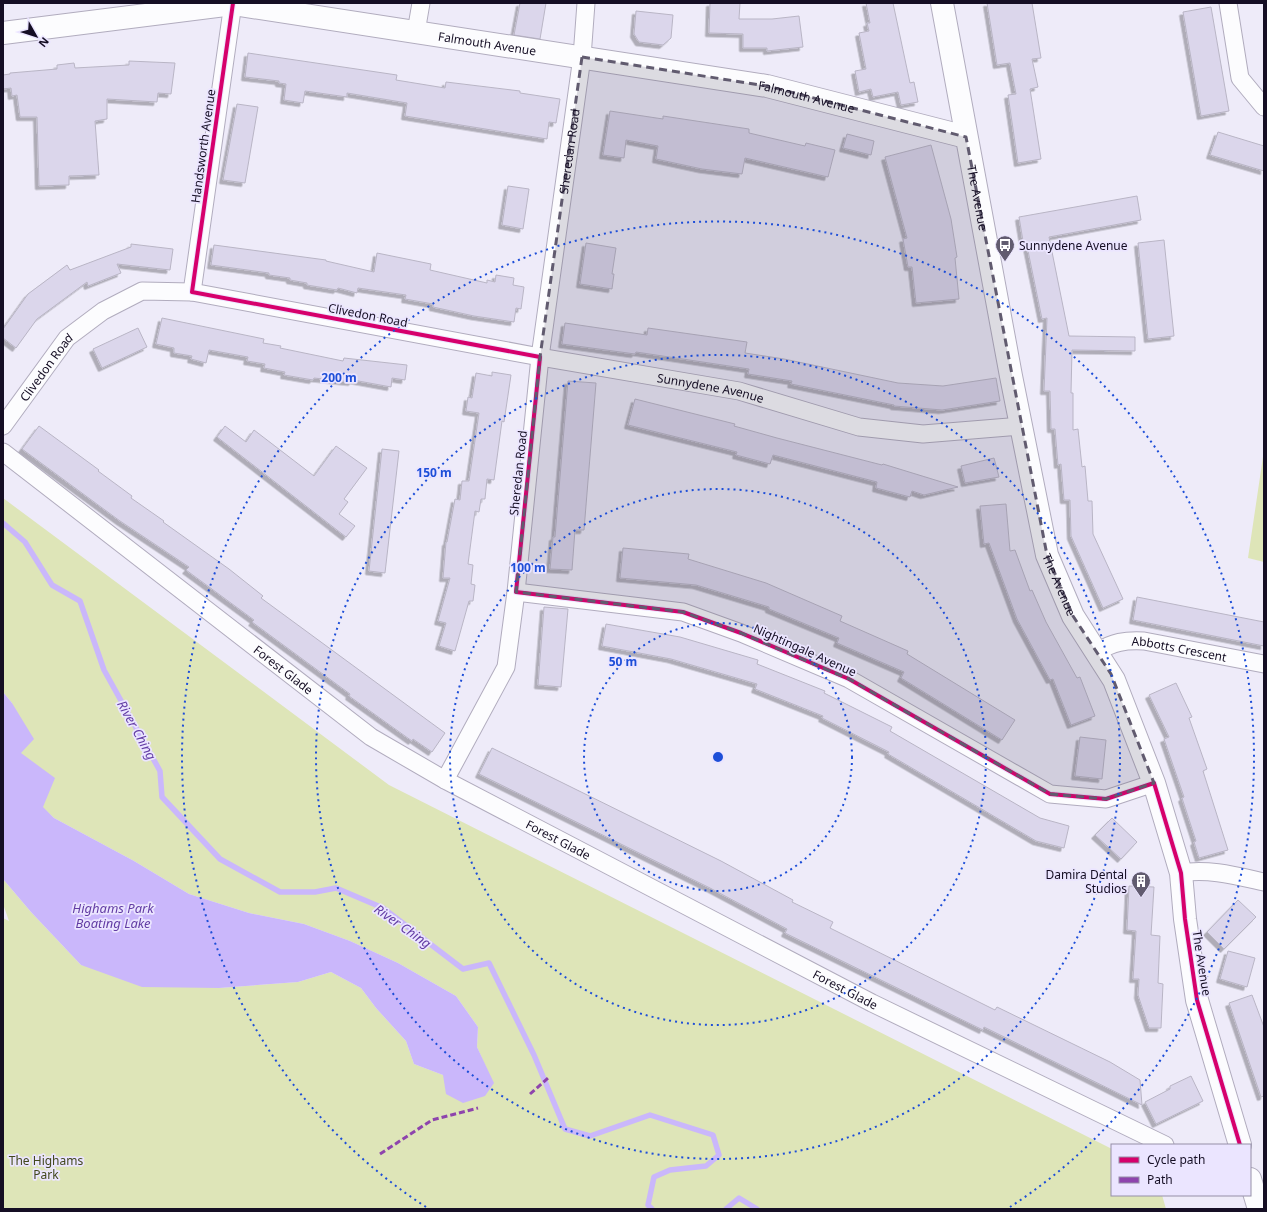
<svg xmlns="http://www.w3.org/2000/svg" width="1267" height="1212" viewBox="0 0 1267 1212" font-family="'Noto Sans',sans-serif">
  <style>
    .green { fill: #dee5b8 }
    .water { fill: #cab7fb }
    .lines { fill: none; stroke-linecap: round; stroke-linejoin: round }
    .stream { stroke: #cab7fb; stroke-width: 5.5 }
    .building { fill: #dbd6eb; stroke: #b9b5c5; filter: url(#shadow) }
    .street-casing { stroke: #b1acbe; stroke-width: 19 }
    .secondary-casing { stroke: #b1acbe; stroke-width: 24 }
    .street { stroke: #fcfcfe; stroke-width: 17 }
    .secondary { stroke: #fcfcfe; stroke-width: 22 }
    .quiet { stroke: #8e44ad; stroke-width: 3; stroke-dasharray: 6 3; stroke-linecap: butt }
    .cycleway-casing { stroke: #ebe5ff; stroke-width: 6 }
    .cycleway { stroke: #d6006c; stroke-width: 4 }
    .marked { fill: #615b6f; fill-opacity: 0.2; stroke: #615b6f; stroke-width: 3; stroke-dasharray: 8 5; stroke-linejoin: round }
    .ring { fill: none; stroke: #1d4ed8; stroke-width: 2; stroke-dasharray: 2 4 }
    .labels { text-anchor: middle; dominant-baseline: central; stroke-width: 3.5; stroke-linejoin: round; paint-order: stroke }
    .street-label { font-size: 12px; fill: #150e24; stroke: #ebe5ff }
    .poi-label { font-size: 12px; fill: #150e24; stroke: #ebe5ff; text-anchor: start }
    .park-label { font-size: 12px; fill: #42481d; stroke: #ebe5ff }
    .water-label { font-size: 13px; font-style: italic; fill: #623ca4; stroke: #ebe5ff }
    .centre { fill: #1d4ed8; stroke: #ebe5ff; stroke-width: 2 }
    .ring-label { font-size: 12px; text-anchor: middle; font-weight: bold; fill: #1d4ed8; stroke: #ebe5ff; stroke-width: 3.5; stroke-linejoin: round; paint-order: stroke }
  </style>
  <defs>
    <filter id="shadow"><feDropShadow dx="-3.5" dy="3.5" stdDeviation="0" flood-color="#0004"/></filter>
  </defs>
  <rect width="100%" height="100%" fill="#eeebf9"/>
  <!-- green -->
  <path class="green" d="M1264,450v112l-16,-4z
    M3,498l386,287 723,364v46h50l4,14h-1163v-291l6,3 -6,-17v-25l28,33 50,53 138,23 79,-6 33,-10 30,16 15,20 30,33 8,23 29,11 50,8 -16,-36 1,-20 -22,-31 -58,-33 -48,-22 -46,-17 -55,-11 -60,-19 -55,-33 -80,-43 -12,-11 -22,-54 -8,-50 -9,-11z"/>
  <!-- water -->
  <path class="water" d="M3,692l9,11 22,36 -13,14 34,25 -12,29 11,11 80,43 55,33 60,19 55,11 46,17 48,22 58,33 22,31 -1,20 17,36 -9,13 -22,7 -17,-9 -3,-19 -29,-11 -8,-23 -30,-33 -15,-20 -30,-16 -33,10 -79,6 -77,-1 -61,-22 -50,-53 -28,-33z"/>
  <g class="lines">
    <!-- stream -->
    <path class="stream" d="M3,523l22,19 27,43 28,16 24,69 56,101 2,26 58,62 60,33h35l21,-4 47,20 80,61 26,-6 45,92 31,74 25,7 60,-21 63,20 6,20 -13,11 -36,4 -16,7 -6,28 4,4
      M726,1209l13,-11 18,11"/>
  </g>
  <!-- building -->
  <path class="building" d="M520,3h26l-6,36 -26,-4z
    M710,3h30l-1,16h33l27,-3 4,31 -36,4v-3h-24v-14l-34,-1z
    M866,3h27l17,80 4,-1 4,20 -17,3 -3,-13 -25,5 -2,-8 -12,3 -4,-21 11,-2 -7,-36 10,-2 -2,-8h3z
    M987,3h45l9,55 -9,1 6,28 -8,2 11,70 -23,4 -10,-68 8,-1 -6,-31 -13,2z
    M1211,7l18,104 -28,5 -18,-104z
    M636,11l37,4 -2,23 -8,7 -24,-3 -5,-8z
    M248,53l149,22 -1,5 49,8 1,-6 74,9v2l40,6 -4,24 -7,-1 -2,17 -142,-23 2,-13 -60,-10v4l-42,-6 -2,12 -19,-3 2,-16 -7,-1v-2l-34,-4z
    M129,61l46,2 -4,31 -13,-1 -1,9 -50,-3v20l-12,2 4,54 -30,1v9l-30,1 -2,-69h-17l-3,-22 -5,1 -1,-8 -8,1v-14l7,-1v-1l47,-4v-4l17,-2 1,5 54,-3z
    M237,104l21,3 -13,76 -22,-3z
    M610,111l53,8v-3l86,13v4l56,13 1,-3 29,7 -7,27 -83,-19 -3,16 -40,-5 -46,-10 2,-13 -32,-6 -2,18 -21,-3z
    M1218,132l46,14v25l-54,-16z
    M847,134l27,7 -3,14 -28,-7z
    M931,145l20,74 6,38 -2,1 4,41 -43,4 -4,-36h-4l-5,-28 4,-1 -22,-81z
    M508,186l21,3 -6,40 -21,-4z
    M1137,196l4,24 -92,17 20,99 66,1v14l-63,-1 -1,43h2v37l5,-1 4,38 3,-1 3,35h4l1,33 30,65 -20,9 -32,-72 -1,-36h-6l-3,-36 -3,1 -3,-36h-4l-1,-38h-6l3,-73 -5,1 -16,-78h-3l-4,-24z
    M1164,240l10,96 -26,3 -10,-96z
    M586,243l30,5 -4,26h2l-2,15 -32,-5z
    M131,244l42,5 -3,21 -53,-6 4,9 -33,13 -1,-4 -50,37 -21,29 -13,-10v-9l25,-35 39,-29 3,5 61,-23z
    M214,245l112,15v1l48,11 3,-19 54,11 -1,6 57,13v-3l8,2 1,-7 18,3 -1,7 11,2 -3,22 -5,-1 -2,14 -40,-6 -41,-9v-3l-28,-5 1,-4 -48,-7 -1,5 -19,-5 -1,2 -30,-5v-2l-17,-3v-2l-21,-3v-2l-58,-8z
    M162,318l102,21 -1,4 18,3 -1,2 63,13 1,-3 63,7 -2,15 -13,-2 -1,9 -38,-7 -1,2 -38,-4 -1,2 -29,-5 1,-3 -21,-4 1,-4 -18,-3 1,-4 -39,-7 -3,13 -15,-4 1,-3 -18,-3v-5l-18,-4z
    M565,323l82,12 1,-7 99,14 -2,11 39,6 114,24 45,3 53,-8 4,23 -58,9 -48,-4v-1l-103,-21 1,-3 -44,-7 1,-5 -113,-17 -1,2 -73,-10z
    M138,328l9,19 -45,21 -9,-19z
    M492,372l19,3 -7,47 -2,-1 -8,59 -7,-1 -2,20h-4l-2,13 -4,-1 -7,53 5,1 -2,19 4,1 -2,16h-4l-14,50 -16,-5 7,-23 -8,-2 12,-43h-7l3,-36h1l8,-43 5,1 2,-19h7l10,-68 -13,-2 2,-14 4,1 4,-25 16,3z
    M568,381l28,2 -12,147h-9l-3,40 -22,-1 3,-32h2z
    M635,399l100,25 -1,2 43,12 105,27 1,-1 75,23 -34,8 -12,-4 -2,6 -34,-9 1,-6 -104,-27 -3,9 -34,-9 1,-3 -109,-27z
    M39,426l60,44 -1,1 34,25 -1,2 33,23 -1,1 66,47 34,27 -2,2 184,135 -13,19 -19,-13 -1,2 -63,-45 1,-2 -98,-72 2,-2 -68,-50 3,-3 -69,-46 -98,-72z
    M225,426l21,16 8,-12 60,46 22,-30 31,22 -23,31 4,3 -9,12 16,12 -9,11 -129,-100z
    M382,449l17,2 -14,122 -16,-2z
    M994,458l5,19 -34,6 -4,-17z
    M1006,504l4,47 5,-1 15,41 2,-1 14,32 31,56 3,-1 15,39 -24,9 -18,-46 -3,1 -33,-61 -28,-76 -5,1 -4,-38z
    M623,548l66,6 -1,5 78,24 76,33 -2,5 68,30 -1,3 108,66 -13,20 -101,-62 3,-6 -67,-29 2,-5 -70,-29v-2l-73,-22 -76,-7z
    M1137,597l127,25v24l-131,-26z
    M544,607l24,2 -7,78 -23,-2z
    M606,624l74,13 78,23 -1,4 68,27 -1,2 68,34 -2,4 150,87 29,8 -5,22 -28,-7 -148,-87 1,-2 -67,-34 1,-2 -68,-27 2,-5 -86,-25 -69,-13z
    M1176,683l16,34 -3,1 18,51 -4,2 25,79 -29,8 -5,-16 2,-1 -14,-43 2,-1 -20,-58 5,-2 -20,-42z
    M1080,737l26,3 -4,39 -27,-3z
    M492,748l229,113 72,39 -1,2 41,20 -3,6 165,82 2,-3 113,55 30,18 2,25 -158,-78 -1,3 -198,-97 2,-4 -77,-41 -231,-114z
    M1112,818l25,24 -16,17 -26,-24z
    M1129,886l25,1 -3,48 9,1 -2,47 5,1 -2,44h-12l-11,-33 1,-16h-6l3,-48 -9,-1z
    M1238,900l18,17 -32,32 -17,-17z
    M1228,951l27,7 -8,29 -27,-8z
    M1252,995l12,32v69l-3,1 -32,-94z
    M1191,1076l12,25 -47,23 -11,-22 25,-13v-3z"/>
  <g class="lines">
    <!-- street casing -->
    <g class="street-casing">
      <g id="street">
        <path d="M1228,3l12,75 24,29"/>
        <path d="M416,32l5,-29"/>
        <path d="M192,292l41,-289"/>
        <path id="s1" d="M3,426l64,-88 36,-27 39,-20 50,1 348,65 199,34 120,36 64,7 98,-8"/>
        <path id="s2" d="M3,452l368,285 74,43 427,223 293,142"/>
        <path d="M516,592l167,20 58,21 108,46 201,115 56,5 48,-16"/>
        <path id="s3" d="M1097,652c16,-10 28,-12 47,-11l120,23"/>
        <path id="s4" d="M445,780l61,-113 10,-75 24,-235 42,-300 4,-54"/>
        <path d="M1181,873c27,-5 56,3 83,9"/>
      </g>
    </g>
    <!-- secondary casing -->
    <g class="secondary-casing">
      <g id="secondary">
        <path id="s5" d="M942,3l69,373 36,179 26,61 41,64 40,103 27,90 4,46 12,81 43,145"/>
        <path id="s6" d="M3,33l230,-29 534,82 199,51"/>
        <path d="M1250,1179l9,30"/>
      </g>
    </g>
    <!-- street -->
    <use href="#street" class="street"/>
    <!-- secondary -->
    <use href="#secondary" class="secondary"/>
    <!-- quiet -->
    <path class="quiet" d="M530,1094l18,-16
      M380,1154l52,-34 46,-12"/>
    <!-- cycleway casing -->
    <g class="cycleway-casing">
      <path id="cycleway" d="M233,3l-41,289 348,65 -24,235 167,20 58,21 108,46 201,115 56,5 48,-16 27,90 4,46 12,81 43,145"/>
    </g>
    <!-- cycleway -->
    <use href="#cycleway" class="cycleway"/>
  </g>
  <!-- marked area -->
  <path class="marked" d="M582,57l185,29 199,51 81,418 26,61 38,58 43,109 -48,16 -56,-5 -201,-115 -108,-46 -58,-21 -167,-20 24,-235z"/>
  <!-- distance rings -->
  <g class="ring">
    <circle cx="718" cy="757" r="134"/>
    <circle cx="718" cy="757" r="268"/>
    <circle cx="718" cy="757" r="402"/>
    <path d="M426 1207A536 536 0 1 1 1010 1207"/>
  </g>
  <!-- icons -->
  <defs>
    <g id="bus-pin" transform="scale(1)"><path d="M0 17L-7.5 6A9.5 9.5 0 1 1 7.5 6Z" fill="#615b6f" stroke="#ebe5ff"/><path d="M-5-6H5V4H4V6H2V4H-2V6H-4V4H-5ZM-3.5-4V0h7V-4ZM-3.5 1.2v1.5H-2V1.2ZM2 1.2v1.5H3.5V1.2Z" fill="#fff"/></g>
    <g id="building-pin" transform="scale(1)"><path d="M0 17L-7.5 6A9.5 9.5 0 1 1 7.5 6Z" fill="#615b6f" stroke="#ebe5ff"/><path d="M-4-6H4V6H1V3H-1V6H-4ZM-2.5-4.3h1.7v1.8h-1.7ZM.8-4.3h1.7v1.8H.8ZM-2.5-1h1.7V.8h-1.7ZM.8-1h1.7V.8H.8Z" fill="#fff"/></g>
  </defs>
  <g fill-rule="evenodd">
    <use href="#bus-pin" x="1005" y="245"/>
    <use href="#building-pin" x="1141" y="881"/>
  </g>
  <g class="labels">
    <!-- street labels -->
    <g class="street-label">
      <text stroke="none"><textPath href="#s6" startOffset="489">Falmouth Avenue</textPath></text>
      <text stroke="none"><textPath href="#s6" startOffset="813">Falmouth Avenue</textPath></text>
      <text transform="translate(203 146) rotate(-82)">Handsworth Avenue</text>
      <text stroke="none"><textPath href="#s4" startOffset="648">Sheredan Road</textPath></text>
      <text stroke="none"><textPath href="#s5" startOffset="198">The Avenue</textPath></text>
      <text transform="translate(368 315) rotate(11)">Clivedon Road</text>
      <text stroke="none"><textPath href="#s1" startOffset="73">Clivedon Road</textPath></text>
      <text stroke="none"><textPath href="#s1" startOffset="775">Sunnydene Avenue</textPath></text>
      <text transform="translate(518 473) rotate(-84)">Sheredan Road</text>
      <text stroke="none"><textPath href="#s5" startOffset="594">The Avenue</textPath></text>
      <text stroke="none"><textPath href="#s3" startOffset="85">Abbotts Crescent</textPath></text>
      <text transform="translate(805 650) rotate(24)">Nightingale Avenue</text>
      <text stroke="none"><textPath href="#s2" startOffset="355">Forest Glade</textPath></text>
      <text stroke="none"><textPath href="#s2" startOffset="679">Forest Glade</textPath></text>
      <text transform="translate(1202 963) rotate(81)">The Avenue</text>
      <text stroke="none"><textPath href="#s2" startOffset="1003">Forest Glade</textPath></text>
    </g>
    <!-- poi labels -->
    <g class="poi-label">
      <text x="1019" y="245">Sunnydene Avenue</text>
      <text x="1127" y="874" text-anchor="end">Damira Dental<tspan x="1127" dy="14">Studios</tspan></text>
    </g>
    <!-- park labels -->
    <g class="park-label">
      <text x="46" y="1160">The Highams<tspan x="46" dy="14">Park</tspan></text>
    </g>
    <!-- water labels -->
    <g class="water-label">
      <text transform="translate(137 730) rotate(61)">River Ching</text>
      <text x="113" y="908">Highams Park<tspan x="113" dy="15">Boating Lake</tspan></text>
      <text transform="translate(403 926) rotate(35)">River Ching</text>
    </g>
  </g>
  <circle cx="718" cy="757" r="6" class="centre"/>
  <g class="ring-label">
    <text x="339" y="382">200 m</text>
    <text x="434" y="477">150 m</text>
    <text x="528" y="572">100 m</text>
    <text x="623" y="666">50 m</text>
  </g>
  <!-- border -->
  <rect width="1267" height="1212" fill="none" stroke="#150e24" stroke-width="8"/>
  <!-- legend -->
  <rect x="1111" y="1144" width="140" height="52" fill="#ebe5ff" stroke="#958fa7"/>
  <rect x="1119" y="1157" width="20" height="6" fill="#d6006c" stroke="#958fa7"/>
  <text x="1147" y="1164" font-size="12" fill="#150e24">Cycle path</text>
  <rect x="1119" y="1177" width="20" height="6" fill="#8e44ad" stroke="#958fa7"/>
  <text x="1147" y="1184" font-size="12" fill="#150e24">Path</text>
  <!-- north arrow -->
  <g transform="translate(36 36) rotate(129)" stroke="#ebe5ff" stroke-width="3" paint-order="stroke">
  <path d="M0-3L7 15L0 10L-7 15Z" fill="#150e24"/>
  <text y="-6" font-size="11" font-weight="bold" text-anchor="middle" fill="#150e24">N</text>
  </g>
</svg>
